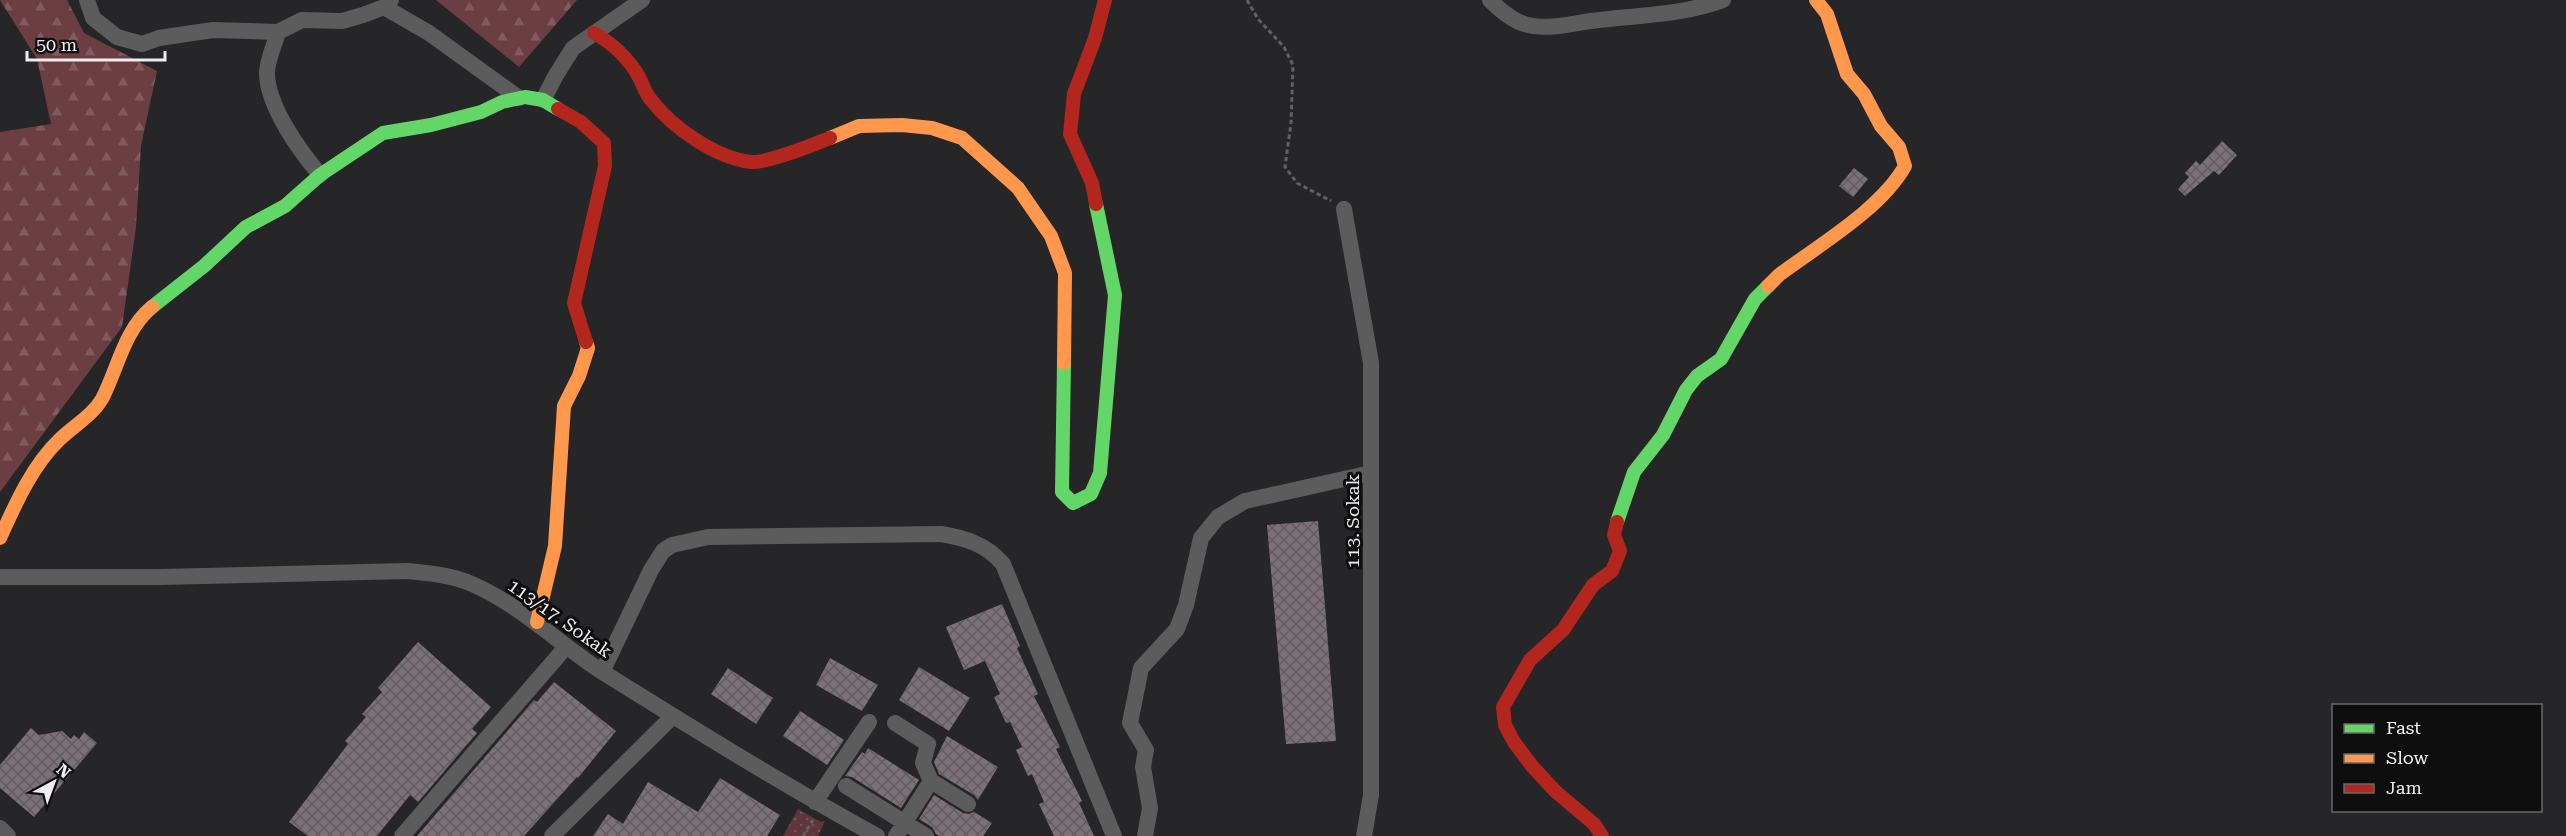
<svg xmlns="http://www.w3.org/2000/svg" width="2566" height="836" viewBox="0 0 2566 836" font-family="'Roboto Serif',serif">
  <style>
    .forest { fill: url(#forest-firs) }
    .park { fill: url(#park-dots) }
    .building { fill: url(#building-cross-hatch) }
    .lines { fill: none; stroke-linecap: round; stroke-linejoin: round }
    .path { stroke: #626162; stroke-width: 3; stroke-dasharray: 4.5 3; stroke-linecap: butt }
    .street { stroke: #5c5c5d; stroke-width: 16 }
    .fast { stroke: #63d668; stroke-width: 14 }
    .slow { stroke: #ff974d; stroke-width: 14 }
    .jam { stroke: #b3261e; stroke-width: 14 }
    .labels { text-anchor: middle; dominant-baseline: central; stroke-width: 6; stroke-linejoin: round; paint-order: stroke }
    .street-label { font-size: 18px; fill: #f1eef1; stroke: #0f0e0f }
  </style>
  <defs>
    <pattern id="forest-firs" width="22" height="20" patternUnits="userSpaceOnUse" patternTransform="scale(1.5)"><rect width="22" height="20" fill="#6b3e43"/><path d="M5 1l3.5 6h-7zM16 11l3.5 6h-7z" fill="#815a5f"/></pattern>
    <pattern id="park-dots" width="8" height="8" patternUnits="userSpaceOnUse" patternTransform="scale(1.5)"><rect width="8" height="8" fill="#5e363b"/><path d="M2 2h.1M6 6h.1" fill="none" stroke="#765358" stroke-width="1.8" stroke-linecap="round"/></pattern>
    <pattern id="building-cross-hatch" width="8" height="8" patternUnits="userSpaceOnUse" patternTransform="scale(1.5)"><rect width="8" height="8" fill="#7c7177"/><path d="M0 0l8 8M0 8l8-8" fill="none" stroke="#625c60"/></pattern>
  </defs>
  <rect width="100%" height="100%" fill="#262527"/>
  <!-- forest -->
  <path class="forest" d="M0,0h67l17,33 73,38 -16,75 -5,81 -14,100 -122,165v-360l51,-8 -14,-65z
    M436,0h141l-58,67z"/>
  <!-- park -->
  <path class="park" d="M798,809l23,13 4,-1 -7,15h-35z"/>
  <!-- building -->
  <path class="building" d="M2222,141l15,14 -18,20 -5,-4 -29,25 -7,-7 11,-12 -4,-4 11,-12 4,4z
    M1854,168l14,11 -15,18 -14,-11z
    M1318,521l18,220 -50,3 -19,-219z
    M1002,604l18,42 -3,2 21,46 -4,2 26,51 -4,2 26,52 -3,2 15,33h-40l-15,-32 5,-2 -12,-28 -4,2 -12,-26 6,-3 -12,-25 -4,1 -12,-26 6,-3 -15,-33 -21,9 -18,-43z
    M418,642l73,65 -19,22 5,4 -59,69 -8,-7 -33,41h-69l-19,-14 59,-78 -3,-3 21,-24 -4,-3 20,-22 -4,-4z
    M830,658l48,27 -16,26 -46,-26z
    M919,667l51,31 -21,33 -50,-31z
    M728,668l45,30 -17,26 -45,-30z
    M554,682l62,49 -38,47 -1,-1 -53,59h-107l117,-136 3,2z
    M800,711l44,29 -17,25 -44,-29z
    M31,728l8,7 23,-4 9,8 3,-4 5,4 5,-7 13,11 -63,74 -34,-29v-23z
    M947,736l51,31 -20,33 -4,-5 -35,-21 -5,-12z
    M868,748l51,32 -18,28 -49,-31 -7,-1 17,-24 3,2z
    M720,778l60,37 -13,21h-174l15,-22 15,10 25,-42 50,30z
    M934,795l29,18 5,1 6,-2 18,11 -9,13h-44l-3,-2 -4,-7 -13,-8z"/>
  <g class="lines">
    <!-- path -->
    <path class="path" d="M1247,0l11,19 26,28 9,18 -2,58 -6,44 12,16 34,18
      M803,836l10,-16"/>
    <!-- street -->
    <path class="street" d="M87,0l6,18 24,19 25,7 17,-6 54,-8 65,2 24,-12 40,1 21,-6 21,-8 7,-7
      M1490,0c8,8 18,17 29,22 22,10 50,2 72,-1 45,-6 89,-5 132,-21
      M384,7l45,26 90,65
      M278,32c-3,12 -11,28 -11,41 0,33 33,78 53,102
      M543,100l13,-25 17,-27 69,-48
      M1344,209l27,154v432l-7,41
      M0,577h161l245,-6c22,2 45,4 66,13 50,22 87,60 132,89 90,56 180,112 273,163
      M602,672l49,-102 12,-19 9,-6 36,-8 233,-3c24,4 45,10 62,30l111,272
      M895,723l33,21 -5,19 8,18
      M846,786l80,50
      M815,802l54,-80
      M0,828l8,8
      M402,836l164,-189
      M552,836l121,-120
      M896,836l35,-55 37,23
      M1145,836l5,-28 -7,-41 3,-17 -16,-27 11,-55 36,-39 9,-24 15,-67 17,-21 27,-16 126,-28"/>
    <!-- fast -->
    <path class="fast" d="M152,307l52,-41 42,-39 39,-21 35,-31 63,-42 48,-8 50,-13 21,-10 23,-5 18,3 15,9
      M1064,363l-2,129 11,11 18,-9 9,-21 15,-178 -19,-91
      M1617,522l17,-50 29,-37 23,-45 11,-14 24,-17 34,-60 13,-13"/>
    <!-- slow -->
    <path class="slow" d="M830,138l29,-12 43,-1 30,3 30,10 56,50 33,48 14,37 -1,90
      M1768,286l11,-11c40,-30 102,-66 126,-109l-6,-19 -18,-21 -17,-32 -17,-20 -20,-60 -11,-14
      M0,538c15,-33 32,-72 59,-98 14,-14 33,-24 43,-41 16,-31 22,-69 50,-92
      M537,622l18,-76 9,-140 15,-30 9,-28 -2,-6"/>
    <!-- jam -->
    <path class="jam" d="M594,33c18,10 35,26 45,44 4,8 7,18 13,24 21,27 64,57 99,61 18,1 61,-17 79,-24
      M558,109l23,13 23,21 1,23 -31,137 12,39
      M1096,204l-4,-21 -22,-49 4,-40 21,-56 10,-38
      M1602,836l-8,-12 -39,-33 -23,-25 -18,-24 -9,-17 -2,-18 27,-47 33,-30 30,-45 19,-14 8,-20 -6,-16 3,-13"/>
  </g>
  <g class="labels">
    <!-- street labels -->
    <g class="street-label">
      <text transform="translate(1352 521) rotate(-90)">113. Sokak</text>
      <text transform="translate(560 618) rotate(35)">113/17. Sokak</text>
    </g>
  </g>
  <!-- legend -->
  <rect x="2332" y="704" width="210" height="108" fill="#0f0e0f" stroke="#696869" stroke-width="1.5"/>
  <rect x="2344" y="724" width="30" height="9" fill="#63d668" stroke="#696869" stroke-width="1.5"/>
  <text x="2386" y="734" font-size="18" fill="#f1eef1">Fast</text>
  <rect x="2344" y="754" width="30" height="9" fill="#ff974d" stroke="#696869" stroke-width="1.5"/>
  <text x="2386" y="764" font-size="18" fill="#f1eef1">Slow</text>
  <rect x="2344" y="784" width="30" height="9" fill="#b3261e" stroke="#696869" stroke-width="1.5"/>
  <text x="2386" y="794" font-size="18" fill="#f1eef1">Jam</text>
  <!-- north arrow -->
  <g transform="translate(54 782) rotate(41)" stroke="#0f0e0f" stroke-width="4.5" paint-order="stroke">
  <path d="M0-4.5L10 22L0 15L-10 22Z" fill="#f1eef1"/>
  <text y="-9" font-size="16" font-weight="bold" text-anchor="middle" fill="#f1eef1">N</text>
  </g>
  <!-- scale -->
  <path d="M27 51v9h138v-9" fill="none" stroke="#f1eef1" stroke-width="3"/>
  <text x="36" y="51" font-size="18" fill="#f1eef1" stroke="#0f0e0f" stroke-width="4.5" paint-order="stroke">50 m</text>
</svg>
